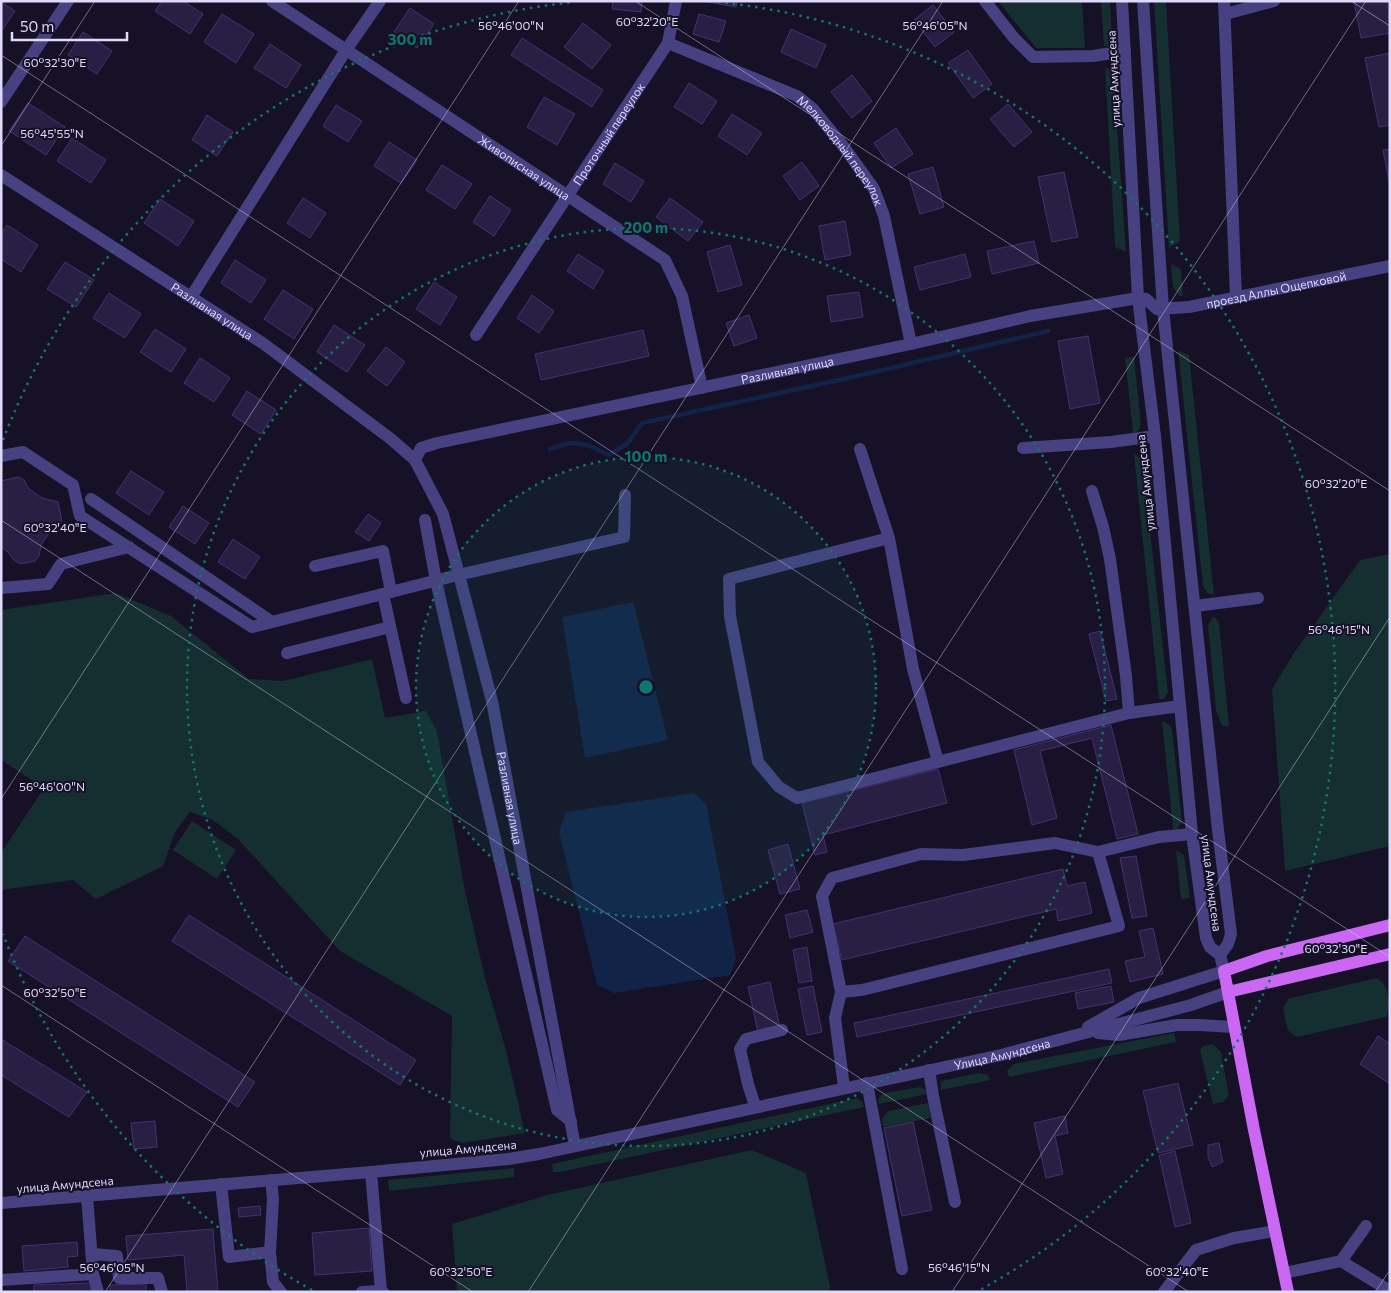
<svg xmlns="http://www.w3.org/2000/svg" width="1391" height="1293" viewBox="0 0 1391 1293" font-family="Commissioner,sans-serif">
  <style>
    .green { fill: #152e2f }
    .water { fill: #122348 }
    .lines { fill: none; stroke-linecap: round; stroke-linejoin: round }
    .stream { stroke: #122348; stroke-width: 4.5 }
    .building { fill: #291f45; stroke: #43326f }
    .minor { stroke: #474081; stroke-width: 12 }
    .major { stroke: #ca68f4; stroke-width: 12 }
    .ticks { fill: none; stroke: #dfd9fc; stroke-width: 1; stroke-opacity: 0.45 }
    .ring { fill: none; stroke: #0f766e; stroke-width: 2.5; stroke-dasharray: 2.5 5 }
    .labels { text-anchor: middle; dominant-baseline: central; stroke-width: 4; stroke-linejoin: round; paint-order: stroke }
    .street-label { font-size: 12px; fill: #dfd9fc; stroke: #161126 }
    .ticks-label { font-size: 12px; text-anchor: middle; fill: #dfd9fc; stroke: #161126; stroke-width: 4; stroke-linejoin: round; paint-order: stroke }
    .centre { fill: #0f766e; stroke: #161126; stroke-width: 2.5 }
    .ring-label { font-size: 15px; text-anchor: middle; font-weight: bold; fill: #0f766e; stroke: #161126; stroke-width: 4; stroke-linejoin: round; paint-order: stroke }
  </style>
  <rect width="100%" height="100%" fill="#161126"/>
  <!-- green -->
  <path class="green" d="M998,1h84l3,47h-49z
    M1101,1h9l2,39 -3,5 -5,1z
    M1154,1h12l14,240 -11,7z
    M1105,67l8,4 13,181 -11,-5z
    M1171,264l10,5 2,27h-4l-6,-9z
    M1178,350l11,5 25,240 -7,-2 -4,-7z
    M1134,357l7,68 -4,8h-4l-8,-75z
    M1134,454l8,5 26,234 -4,6h-5z
    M1390,554v292l-105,25 -13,-182 22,-36 66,-93z
    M116,593l55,23 78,63 34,2 89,-22 13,59 41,-7 11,21 28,159 20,87 21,72 19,83 -62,10 -13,-4 2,-123 -112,-65 -102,-112 -25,-19 -23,-8 -15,20 -12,34 -67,33 -23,-19 -72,10v-37l43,-65 -43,-28v-150z
    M1215,617l4,6 10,103h-7l-6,-16 -8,-84 3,-7z
    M1162,721l6,3 4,5 10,93 -5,7h-4z
    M192,821l44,29 -19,29 -44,-29z
    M1176,850l8,5 6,43 -9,1z
    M1376,978c13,4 15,29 10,39l-89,20c-12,-5 -11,-17 -14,-29l5,-9z
    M1174,1033l2,9 -167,35 -2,-6 7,-7z
    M1213,1044l8,8 8,43 -6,7 -10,2 -13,-54 3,-4z
    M979,1073l9,2 2,5 -49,10v-8l4,-2z
    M920,1087l6,3 1,4 -48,10 -1,-6 6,-5z
    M857,1098l5,4 2,5 -304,65h-7l-1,-8z
    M928,1103l3,15 -48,9 -1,-8 6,-8z
    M752,1150l54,23 25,119h-374l-5,-68 95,-29z
    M514,1168v9l-125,14 -1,-11z"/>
  <!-- water -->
  <path class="water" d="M633,602l35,138 -83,18 -23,-141z
    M694,793l12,11 30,154 -6,17 -116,18 -17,-8 -38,-153 7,-20z"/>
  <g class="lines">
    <!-- stream -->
    <path class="stream" d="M550,449l20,-6 18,2 21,10 19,-12 14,-20 211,-46 195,-46"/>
  </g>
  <!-- building -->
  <path class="building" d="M162,1h21l20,13 -13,20 -35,-23z
    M613,1h29l-1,11 -29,-3z
    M702,1h35l-1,6z
    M1354,1h36v32l-29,5z
    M1,2l14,9 -14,21z
    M933,5l21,27 -19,15 -21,-27z
    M410,8l24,16 -17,24 -23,-16z
    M222,14l32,20 -18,29 -32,-21z
    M699,14l27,7 -7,21 -26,-8z
    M583,23l28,22 -19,24 -28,-22z
    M791,29l35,16 -10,23 -35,-16z
    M83,32l29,19 -15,23 -29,-19z
    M522,38l81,52 -11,17 -81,-52z
    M270,44l31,21 -15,23 -32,-20z
    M968,50l24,34 -19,14 -25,-35z
    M1390,53v72l-11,2 -14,-69z
    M852,75l20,26 -20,17 -21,-26z
    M689,83l28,18 -15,23 -28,-17z
    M544,97l31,17 -18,31 -30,-18z
    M28,103l37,24 -19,28 -37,-24z
    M1008,104l24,28 -18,15 -24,-28z
    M336,105l26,16 -14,21 -25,-16z
    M732,114l30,19 -15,22 -29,-19z
    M207,115l26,17 -16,24 -25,-16z
    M896,128l17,26 -22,14 -17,-25z
    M72,138l34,22 -15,23 -34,-22z
    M389,142l28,18 -16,23 -27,-17z
    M1390,149v37l-7,-36z
    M802,162l17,24 -19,14 -17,-24z
    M615,163l29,18 -13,21 -28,-18z
    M442,165l30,19 -17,25 -29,-19z
    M933,167l11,40 -24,7 -12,-40z
    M1064,172l14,65 -26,5 -14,-65z
    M490,196l21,14 -17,26 -21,-14z
    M303,198l23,15 -16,25 -23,-15z
    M670,198l33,24 -15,19 -32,-24z
    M160,199l34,22 -16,25 -34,-23z
    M845,221l6,34 -26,5 -6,-34z
    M7,225l31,20 -17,27 -20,-13v-24z
    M1034,241l5,22 -47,11 -5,-23z
    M730,245l12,40 -24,7 -11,-40z
    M578,254l26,17 -11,18 -26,-18z
    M965,254l6,23 -51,13 -6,-23z
    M235,260l31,20 -15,23 -30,-20z
    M65,262l29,18 -18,27 -29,-18z
    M434,282l23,15 -17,28 -24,-16z
    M283,290l30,19 -19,30 -30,-20z
    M859,292l4,25 -32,5 -4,-26z
    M109,293l32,21 -16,24 -32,-20z
    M532,295l22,16 -15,22 -22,-15z
    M749,315l8,23 -23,8 -8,-23z
    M334,325l31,20 -18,27 -30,-20z
    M155,329l31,20 -15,23 -31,-20z
    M643,330l6,26 -108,24 -6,-26z
    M1088,336l12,67 -30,6 -12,-68z
    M386,347l19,15 -18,24 -20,-15z
    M200,358l30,20 -16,24 -30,-19z
    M247,391l29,19 -15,24 -29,-19z
    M131,471l33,21 -15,23 -33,-22z
    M18,477l6,3 5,9 13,9 16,4 4,19 -11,9 -10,15 -2,11 -4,5 -15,3 -6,-4 -6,-8 -7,-5v-66z
    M183,506l26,17 -14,21 -26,-17z
    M368,514l13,9 -12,18 -14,-9z
    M233,539l27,18 -15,22 -27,-17z
    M1100,631l17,68 -11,2 -17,-67z
    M1111,725l27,109 -21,5 -25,-101 -52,13 17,67 -25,7 -18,-75z
    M938,769l9,34 -124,32 4,17 -12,3 -13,-52z
    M788,844l12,45 -20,5 -12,-44z
    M1136,856l11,60 -15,2 -12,-60z
    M1063,869l4,17 18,-4 7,31 -34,8 -2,-12 -214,51 -9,-36z
    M807,910l6,22 -23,6 -5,-23z
    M189,915l227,145 -16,25 -228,-144z
    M1153,928l10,46 -33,8 -5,-21 20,-4 -6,-26z
    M25,936l230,146 -17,25 -230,-146z
    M807,947l5,34 -13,2 -6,-33z
    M1109,969l3,14 -255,54 -3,-14z
    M770,982l10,46 -22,4 -10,-45z
    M813,986l9,46 -15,3 -9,-46z
    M1111,986l3,16 -36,7 -3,-16z
    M1378,1036l12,8v40l-30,-20z
    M1,1039l86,53 -18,25 -68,-42z
    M1178,1083l15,62 -35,8 -15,-62z
    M1065,1116l3,17 -13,3 8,38 -17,4 -12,-55z
    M155,1121l2,26 -23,2 -3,-26z
    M913,1122l19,88 -30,6 -18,-88z
    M1219,1143l4,19 -11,5 -4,-11v-11z
    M1175,1151l16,72 -16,4 -16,-72z
    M260,1206l1,9 -22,2 -1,-9z
    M369,1228l3,43 -57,4 -3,-42z
    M213,1229l5,63h-31l-3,-37 -56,5 -2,-24z
    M77,1242l1,14 -11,1 1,10 -44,4 -2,-25z
    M91,1283v9h-57v-7z
    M146,1284v8h-36v-7z"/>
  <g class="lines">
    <!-- minor -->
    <g class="minor">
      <path id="s1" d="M272,1l393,259 17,36 20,92"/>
      <path d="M985,1l29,37 19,19 60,-1 32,-5"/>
      <path d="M1143,1l20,308 55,521 13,104 -3,10 -8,11"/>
      <path d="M1224,1l12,296"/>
      <path d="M1225,14l49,-13"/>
      <path id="s2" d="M668,43l129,53 16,13 31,38 30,42 10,27 27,128"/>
      <path d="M1,102l67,-101"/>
      <path id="s3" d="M1,175l263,169 127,95 24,21 28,54 49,187 83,445"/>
      <path d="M191,297l155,-247 34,-49"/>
      <path id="s4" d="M476,335l192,-292 8,-42"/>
      <path d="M1023,448l88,-6 44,-6"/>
      <path d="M860,449l29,89 24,131 25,93"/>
      <path d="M1,456l22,-4 50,33 7,31 172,111 206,-52 166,-38 1,-42"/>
      <path id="s5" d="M415,460l6,-12 16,-5 474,-99 119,-28 108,-18 8,1 11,10 32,-2 201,-41"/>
      <path d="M1092,491l11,36 7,32 16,117 3,37"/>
      <path d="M91,499l181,123"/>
      <path d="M425,520l11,61 121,529 14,11"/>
      <path d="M889,538l-160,41 1,37 28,146 21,25 18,11 332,-85 51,-7"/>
      <path d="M315,566l68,-15 8,41"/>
      <path d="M1,588l47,-4 13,-20 68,-17"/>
      <path d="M383,594l23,104"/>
      <path d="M1195,606l63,-8"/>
      <path d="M287,653l103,-26"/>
      <path d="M841,992l21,-2 257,-64 -21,-74"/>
      <path d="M1088,1027l51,-29 85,-27 -4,-16 -10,-8 -4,-9 -14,-104 -37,-398 -17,-138 -16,-297"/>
      <path d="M1098,1033l21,2 58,-10h23l33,2"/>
      <path d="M929,1070l4,26 22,106"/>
      <path d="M867,1083l35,186"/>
      <path d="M844,1087l-9,-69 6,-26 -19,-96 10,-18 89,-24 42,1 92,-12 43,9 61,-15 33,-3"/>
      <path d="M755,1106l-7,-22 -8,-35 6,-10 36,-9"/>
      <path d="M371,1172l10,119 2,1"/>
      <path d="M271,1180l2,19 -3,53 3,30 8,10"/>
      <path d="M221,1184l8,73 41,-5"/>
      <path d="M87,1196l6,78 5,18"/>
      <path id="s6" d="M1,1203l370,-31 137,-13 31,-5 462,-99 190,-50 37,-13"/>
      <path d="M93,1254l24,2 2,22h39l4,14"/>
      <path d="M1341,1261l25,-35"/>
      <path d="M1284,1273l57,-12 49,30"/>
      <path d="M1,1280l92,-6"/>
      <path d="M362,1292l19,-1"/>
      <path d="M1164,1292l32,-42 38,-12 41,-7"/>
    </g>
    <!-- major -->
    <path class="major" d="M1228,992l162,-38
      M1288,1292l-34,-162 -30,-159 43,-15 123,-31"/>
  </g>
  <!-- ticks -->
  <path class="ticks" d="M635,1l755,490M1351,1l39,25M1,55l1389,902M1,146l94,-145M1,520l1188,772M1,799l518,-798M1,985l472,307M105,1292l838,-1291M528,1292l838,-1291M952,1292l438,-675M1375,1292l15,-22"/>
  <!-- distance rings -->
  <circle cx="646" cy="687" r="230" fill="#0f766e" fill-opacity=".12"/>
  <g class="ring">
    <circle cx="646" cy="687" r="230"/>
    <circle cx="646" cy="687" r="459"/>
    <path d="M312 1290A689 689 0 0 1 3 934M3 440A689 689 0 0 1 574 2M718 2A689 689 0 0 1 980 1290"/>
  </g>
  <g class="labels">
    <!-- street labels -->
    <g class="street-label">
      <text transform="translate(1113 79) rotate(-93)">улица Амундсена</text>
      <text stroke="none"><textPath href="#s4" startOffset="241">Проточный переулок</textPath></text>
      <text stroke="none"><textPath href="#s2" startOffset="210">Мелководный переулок</textPath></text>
      <text stroke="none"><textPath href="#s1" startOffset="302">Живописная улица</textPath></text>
      <text stroke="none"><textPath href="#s5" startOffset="890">проезд Аллы Ощепковой</textPath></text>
      <text stroke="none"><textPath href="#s3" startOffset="251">Разливная улица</textPath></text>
      <text stroke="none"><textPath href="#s5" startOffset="388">Разливная улица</textPath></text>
      <text transform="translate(1145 483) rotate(-96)">улица Амундсена</text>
      <text stroke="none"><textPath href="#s3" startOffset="856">Разливная улица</textPath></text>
      <text transform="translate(1212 883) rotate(83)">улица Амундсена</text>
      <text stroke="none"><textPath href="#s6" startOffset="1014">Улица Амундсена</textPath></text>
      <text transform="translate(468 1148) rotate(-5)">улица Амундсена</text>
      <text transform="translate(65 1184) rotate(-5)">улица Амундсена</text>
    </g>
  </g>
  <g class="ticks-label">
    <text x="647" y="26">60°32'20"E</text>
    <text x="511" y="30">56°46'00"N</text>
    <text x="935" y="30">56°46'05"N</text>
    <text x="55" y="67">60°32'30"E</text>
    <text x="52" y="138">56°45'55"N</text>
    <text x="1336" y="488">60°32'20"E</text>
    <text x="55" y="532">60°32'40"E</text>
    <text x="1339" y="634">56°46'15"N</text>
    <text x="52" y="791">56°46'00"N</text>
    <text x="1336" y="953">60°32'30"E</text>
    <text x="55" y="997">60°32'50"E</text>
    <text x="112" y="1272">56°46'05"N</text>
    <text x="959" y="1272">56°46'15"N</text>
    <text x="461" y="1276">60°32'50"E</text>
    <text x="1177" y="1276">60°32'40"E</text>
  </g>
  <circle cx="646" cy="687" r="8" class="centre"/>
  <g class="ring-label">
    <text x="410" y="45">300 m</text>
    <text x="646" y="233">200 m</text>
    <text x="646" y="462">100 m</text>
  </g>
  <!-- border -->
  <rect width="1391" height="1293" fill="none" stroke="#dfd9fc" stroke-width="5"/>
  <!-- scale -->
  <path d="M12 32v8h115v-8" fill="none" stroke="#dfd9fc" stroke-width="2.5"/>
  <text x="20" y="32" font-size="15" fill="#dfd9fc" stroke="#161126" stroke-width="4" paint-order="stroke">50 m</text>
</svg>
